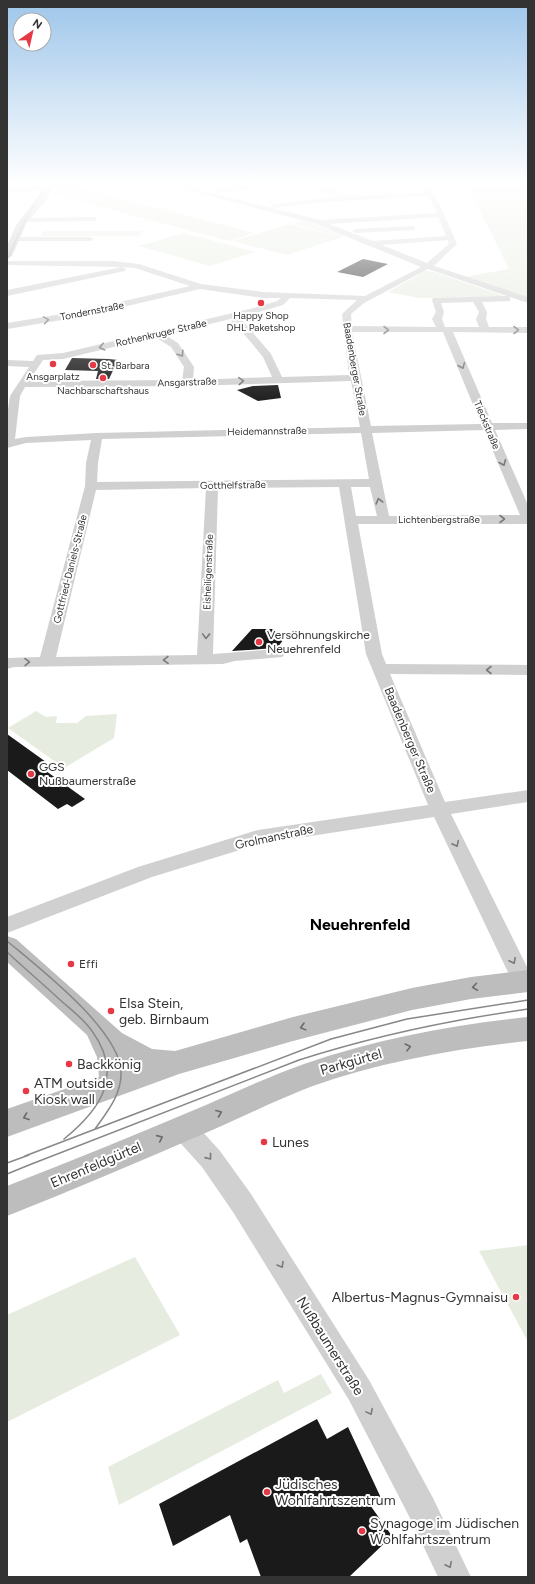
<svg xmlns="http://www.w3.org/2000/svg" width="535" height="1584" viewBox="0 0 535 1584" font-family="Figtree,sans-serif">
  <style>
    .green { fill: #e6ecdf }
    .building { fill: #1a1a1a }
    .lines { fill: none; stroke-linecap: round; stroke-linejoin: round }
    .street-tunnel { stroke: #d6d6d6; stroke-width: 9; stroke-dasharray: 9 4.5; stroke-linecap: butt }
    .street { fill: #d0d0d0; fill-rule: evenodd }
    .secondary { fill: #bdbdbd; fill-rule: evenodd }
    .tram-far1 { stroke: #888; stroke-width: 1 }
    .tram { stroke: #888; stroke-width: 1.5 }
    .oneway { stroke: #7a7a7a }
    .oneway2 { stroke: #6a6a6a }
    .poi-dot { fill: #e63946; stroke: #fff; stroke-width: 1.5 }
    .labels { text-anchor: middle; dominant-baseline: central; stroke-width: 4; stroke-linejoin: round; paint-order: stroke }
    .far-street-label { font-size: 10px; fill: #333; stroke: #fff }
    .far-poi-label { font-size: 10px; fill: #333; stroke: #fff }
    .poi-label { font-size: 12px; fill: #333; stroke: #fff; text-anchor: start }
    .street-label { font-size: 12px; fill: #333; stroke: #fff }
    .near-poi-label { font-size: 14px; fill: #333; stroke: #fff; text-anchor: start }
    .near-street-label { font-size: 14px; fill: #333; stroke: #fff }
    .district-label { font-size: 16px; font-weight: bold; fill: #000; stroke: #fff }
  </style>
  <rect width="100%" height="100%" fill="#fff"/>
  <!-- green -->
  <path class="green" d="M307,185h26l17,12 -24,2z
    M464,185h64v112l-64,-20 45,-8 -32,-64z
    M81,188l173,45 -25,8 -176,-47 1,-3z
    M300,219l45,17 -58,19 -54,-14 56,-17 45,11 -30,10 32,-10 -42,-11z
    M44,231h99l-4,5h-99z
    M184,233l71,19 -45,14 -71,-20z
    M425,271l9,1 73,25 -88,1 -31,-6z
    M36,711l10,6 11,-1 -1,7h21l9,-7 31,-2 -3,24 -50,30 -56,-40z
    M528,1245v97l-49,-91z
    M135,1257l45,78 -173,87v-107z
    M321,1374l11,19 -213,112 -11,-38 170,-87 6,13z"/>
  <!-- building -->
  <path class="building" d="M363,259l25,5 -25,13 -26,-5z
    M72,358l37,1 9,1 -9,19h-13l2,-8 -33,-1z
    M278,385l3,13 -23,3 -21,-11 16,-4z
    M252,629h20l12,10 -7,9 -45,3z
    M7,734l46,33 -7,4 39,28 -13,8 -5,-3 -9,5 -51,-39z
    M317,1419l10,20 21,-12 33,71 -11,7 22,31 -43,41h-88l-14,-38 -7,4 -10,-28 -57,31 -14,-42z"/>
  <g class="lines">
    <!-- street-tunnel -->
    <path class="street-tunnel" d="M233,319l7,4"/>
    <!-- street -->
    <path class="street" d="M168,185h12l140,35 117,-7 -9,-17 -103,6 -51,6 -3,-2 3,-2 51,-6 101,-6 -4,-7h6l12,20 17,39 -23,22 94,31v6l-100,-34 -64,34 -13,11 1,12 84,1 -4,-8 4,-7 -4,-12 1,-2 74,-2 3,1v4l-28,1 5,10 -1,7 3,8h39v6l-75,-1 39,91h36v6l-33,1 33,75v19h-170l24,130 4,10 142,1v10l-138,-1 55,128 83,-12v12l-77,12 77,155v19l-5,2 -8,-3 -81,-170 -175,27 -107,33 -145,56v-16l131,-50 120,-37 170,-25 -62,-151 -27,-167 -121,1 -5,166 64,-5 5,2 3,3 -3,3 -47,4 -12,3 -209,3 -7,2v-11l33,-1 45,-171 1,-23 5,-23 -65,3 -19,5v-32l3,-20 19,-29 -22,-1v-6l26,1 4,-6 26,-2 191,-45 23,-7 4,-3h-18l-63,-9 -120,28 -73,12v-6l73,-12 110,-25 -55,-18 -13,-1 4,2 -1,2 -118,25v-6l115,-23 -115,-2v-4h106l26,3 62,20 62,8 102,4 56,-29 -105,-43zM438,217l8,19 -73,5 -44,-17zM448,240l1,4 -22,19 -45,-18zM290,298l67,2 -15,14 7,61 -67,2 -11,-23 -28,-33 -3,-1 -5,3 28,34 9,20 -79,3 1,-13 -16,-24 -13,-8 94,-23 24,-7zM473,302l6,10 -3,7 3,8h-34l-3,-8 2,-7 -3,-9zM352,332h91l38,92 -110,2zM155,337l16,10 13,20 -2,13 -153,1 14,-21 20,-1zM351,381l9,46 -263,6 -71,4 -11,2 5,-43 5,-9 162,-1zM484,430l36,85 -131,1 -17,-83zM361,433l8,46 -272,3 1,-19 4,-24zM351,487h19l7,29h-21zM206,488l-9,167 -141,2 40,-167z
      M257,185h28l-68,8 -3,-2 3,-2z
      M96,217v4h-3l-69,1 -4,-2 4,-2z
      M412,226h3v4l-59,3 -4,-2 4,-2z
      M13,237h77l4,2 -4,2h-77z
      M183,1117l9,3 28,31 31,43 118,186 64,118 38,79h-33l-27,-57 -62,-120 -116,-188 -31,-45 -28,-31 -3,-8 3,-8z"/>
    <!-- secondary -->
    <path class="secondary" d="M43,185h34l-4,2 -21,2 -7,13 -18,20 -15,34 -5,3v-13l9,-21 27,-35 -36,3v-4z
      M7,936l9,3 106,94 30,16 23,2 118,-34 119,-29 59,-11 57,-7v22l-57,7 -59,11 -119,31 -114,33 -172,63v-28l92,-32 -2,-20 -10,-22 -80,-73zM127,1063l5,3 -5,2z
      M528,1017v24c-74,8 -148,21 -218,46 -34,13 -67,30 -100,44 -67,29 -135,58 -203,85v-30c67,-26 133,-53 199,-81 32,-14 64,-29 98,-41 72,-25 148,-39 224,-47z"/>
    <!-- tram-far1 -->
    <path class="tram-far1" d="M7,260l18,-40 21,-35"/>
    <!-- tram -->
    <path class="tram" d="M7,941c32,27 113,89 114,131 1,22 -14,40 -26,57
      M7,952c17,16 35,31 52,47 11,10 24,19 33,32 32,44 9,78 -28,108
      M25,1156l306,-117 76,-20 121,-19
      M7,1163l22,-8
      M29,1165l270,-105c75,-24 151,-40 229,-51
      M7,1174l27,-11"/>
  </g>
  <!-- one-way arrows -->
  <defs><path id="oneway-chevron" d="M-2-3.5L2.5 0L-2 3.5" fill="none" stroke-width="1.6" stroke-linecap="round" stroke-linejoin="round"/></defs>
  <g class="oneway">
    <use href="#oneway-chevron" transform="translate(46 320) rotate(-9)"/>
    <use href="#oneway-chevron" transform="translate(386 330)"/>
    <use href="#oneway-chevron" transform="translate(516 330)"/>
    <use href="#oneway-chevron" transform="translate(102 347) rotate(167)"/>
    <use href="#oneway-chevron" transform="translate(181 354) rotate(57)"/>
    <use href="#oneway-chevron" transform="translate(462 366) rotate(67)"/>
    <use href="#oneway-chevron" transform="translate(241 381) rotate(-3)"/>
    <use href="#oneway-chevron" transform="translate(503 463) rotate(67)"/>
    <use href="#oneway-chevron" transform="translate(379 501) rotate(-105)"/>
    <use href="#oneway-chevron" transform="translate(502 519)"/>
    <use href="#oneway-chevron" transform="translate(206 636) rotate(92)"/>
    <use href="#oneway-chevron" transform="translate(166 660) rotate(179)"/>
    <use href="#oneway-chevron" transform="translate(27 662) rotate(-1)"/>
    <use href="#oneway-chevron" transform="translate(489 670) rotate(-180)"/>
    <use href="#oneway-chevron" transform="translate(456 844) rotate(64)"/>
    <use href="#oneway-chevron" transform="translate(513 961) rotate(64)"/>
    <use href="#oneway-chevron" transform="translate(209 1157) rotate(51)"/>
    <use href="#oneway-chevron" transform="translate(281 1265) rotate(59)"/>
    <use href="#oneway-chevron" transform="translate(370 1412) rotate(62)"/>
    <use href="#oneway-chevron" transform="translate(449 1565) rotate(64)"/>
  </g>
  <g class="oneway2">
    <use href="#oneway-chevron" transform="translate(475 987) rotate(172)"/>
    <use href="#oneway-chevron" transform="translate(303 1027) rotate(165)"/>
    <use href="#oneway-chevron" transform="translate(408 1047) rotate(-14)"/>
    <use href="#oneway-chevron" transform="translate(219 1113) rotate(-22)"/>
    <use href="#oneway-chevron" transform="translate(26 1117) rotate(160)"/>
    <use href="#oneway-chevron" transform="translate(160 1138) rotate(-24)"/>
  </g>
  <!-- sky -->
  <linearGradient id="sky" x2="0" y2="1"><stop stop-color="#9ec6ea"/><stop offset="0.45" stop-color="#fff"/><stop offset="1" stop-color="#fff" stop-opacity="0"/></linearGradient>
  <rect width="535" height="407" fill="url(#sky)"/>
  <!-- markers -->
  <g class="poi-dot">
    <circle cx="261" cy="303" r="4"/>
    <circle cx="53" cy="364" r="4"/>
    <circle cx="93" cy="365" r="4"/>
    <circle cx="103" cy="378" r="4"/>
    <circle cx="259" cy="642" r="4"/>
    <circle cx="31" cy="774" r="4"/>
    <circle cx="71" cy="964" r="4"/>
    <circle cx="111" cy="1011" r="4"/>
    <circle cx="69" cy="1064" r="4"/>
    <circle cx="26" cy="1091" r="4"/>
    <circle cx="264" cy="1142" r="4"/>
    <circle cx="516" cy="1297" r="4"/>
    <circle cx="267" cy="1492" r="4"/>
    <circle cx="362" cy="1531" r="4"/>
  </g>
  <g class="labels">
    <!-- far-street labels -->
    <g class="far-street-label">
      <text transform="translate(92 311) rotate(-11)">Tondernstraße</text>
      <text transform="translate(161 333) rotate(-13)">Rothenkruger Straße</text>
      <text transform="translate(355 369) rotate(80)">Baadenberger Straße</text>
      <text transform="translate(187 382) rotate(-2)">Ansgarstraße</text>
      <text transform="translate(487 425) rotate(67)">Tieckstraße</text>
      <text transform="translate(267 431) rotate(-1)">Heidemannstraße</text>
      <text transform="translate(233 485) rotate(-1)">Gotthelfstraße</text>
      <text x="439" y="519">Lichtenbergstraße</text>
      <text transform="translate(70 569) rotate(-76)">Gottfried-Daniels-Straße</text>
      <text transform="translate(208 572) rotate(-88)">Eisheiligenstraße</text>
    </g>
    <!-- far-poi labels -->
    <g class="far-poi-label">
      <text x="261" y="315">Happy Shop<tspan x="261" dy="12">DHL Paketshop</tspan></text>
      <text x="101" y="365" text-anchor="start">St. Barbara</text>
      <text x="53" y="376">Ansgarplatz</text>
      <text x="103" y="390">Nachbarschaftshaus</text>
    </g>
    <!-- poi labels -->
    <g class="poi-label">
      <text x="267" y="635">Versöhnungskirche<tspan x="267" dy="14">Neuehrenfeld</tspan></text>
      <text x="39" y="767">GGS<tspan x="39" dy="14">Nußbaumerstraße</tspan></text>
      <text x="79" y="964">Effi</text>
    </g>
    <!-- street labels -->
    <g class="street-label">
      <text transform="translate(410 740) rotate(67)">Baadenberger Straße</text>
      <text transform="translate(274 837) rotate(-12)">Grolmanstraße</text>
    </g>
    <!-- near-poi labels -->
    <g class="near-poi-label">
      <text x="119" y="1003">Elsa Stein,<tspan x="119" dy="16">geb. Birnbaum</tspan></text>
      <text x="77" y="1064">Backkönig</text>
      <text x="34" y="1083">ATM outside<tspan x="34" dy="16">Kiosk wall</tspan></text>
      <text x="272" y="1142">Lunes</text>
      <text x="508" y="1297" text-anchor="end">Albertus-Magnus-Gymnaisu</text>
      <text x="275" y="1484">Jüdisches<tspan x="275" dy="16">Wohlfahrtszentrum</tspan></text>
      <text x="370" y="1523">Synagoge im Jüdischen<tspan x="370" dy="16">Wohlfahrtszentrum</tspan></text>
    </g>
    <!-- near-street labels -->
    <g class="near-street-label">
      <text transform="translate(351 1062) rotate(-16)">Parkgürtel</text>
      <text transform="translate(96 1165) rotate(-23)">Ehrenfeldgürtel</text>
      <text transform="translate(330 1346) rotate(58)">Nußbaumerstraße</text>
    </g>
    <!-- district labels -->
    <g class="district-label">
      <text x="360" y="924">Neuehrenfeld</text>
    </g>
  </g>
  <!-- border -->
  <rect width="535" height="1584" fill="none" stroke="#333333" stroke-width="16"/>
  <!-- north arrow -->
  <g transform="translate(32 32) rotate(34)"><circle r="19" fill="#ffffff" stroke="#adadad"/>
  <path d="M0-3L7 15L0 10L-7 15Z" fill="#e63946"/>
  <text y="-6" font-size="11" font-weight="bold" text-anchor="middle" fill="#333333">N</text>
  </g>
</svg>
